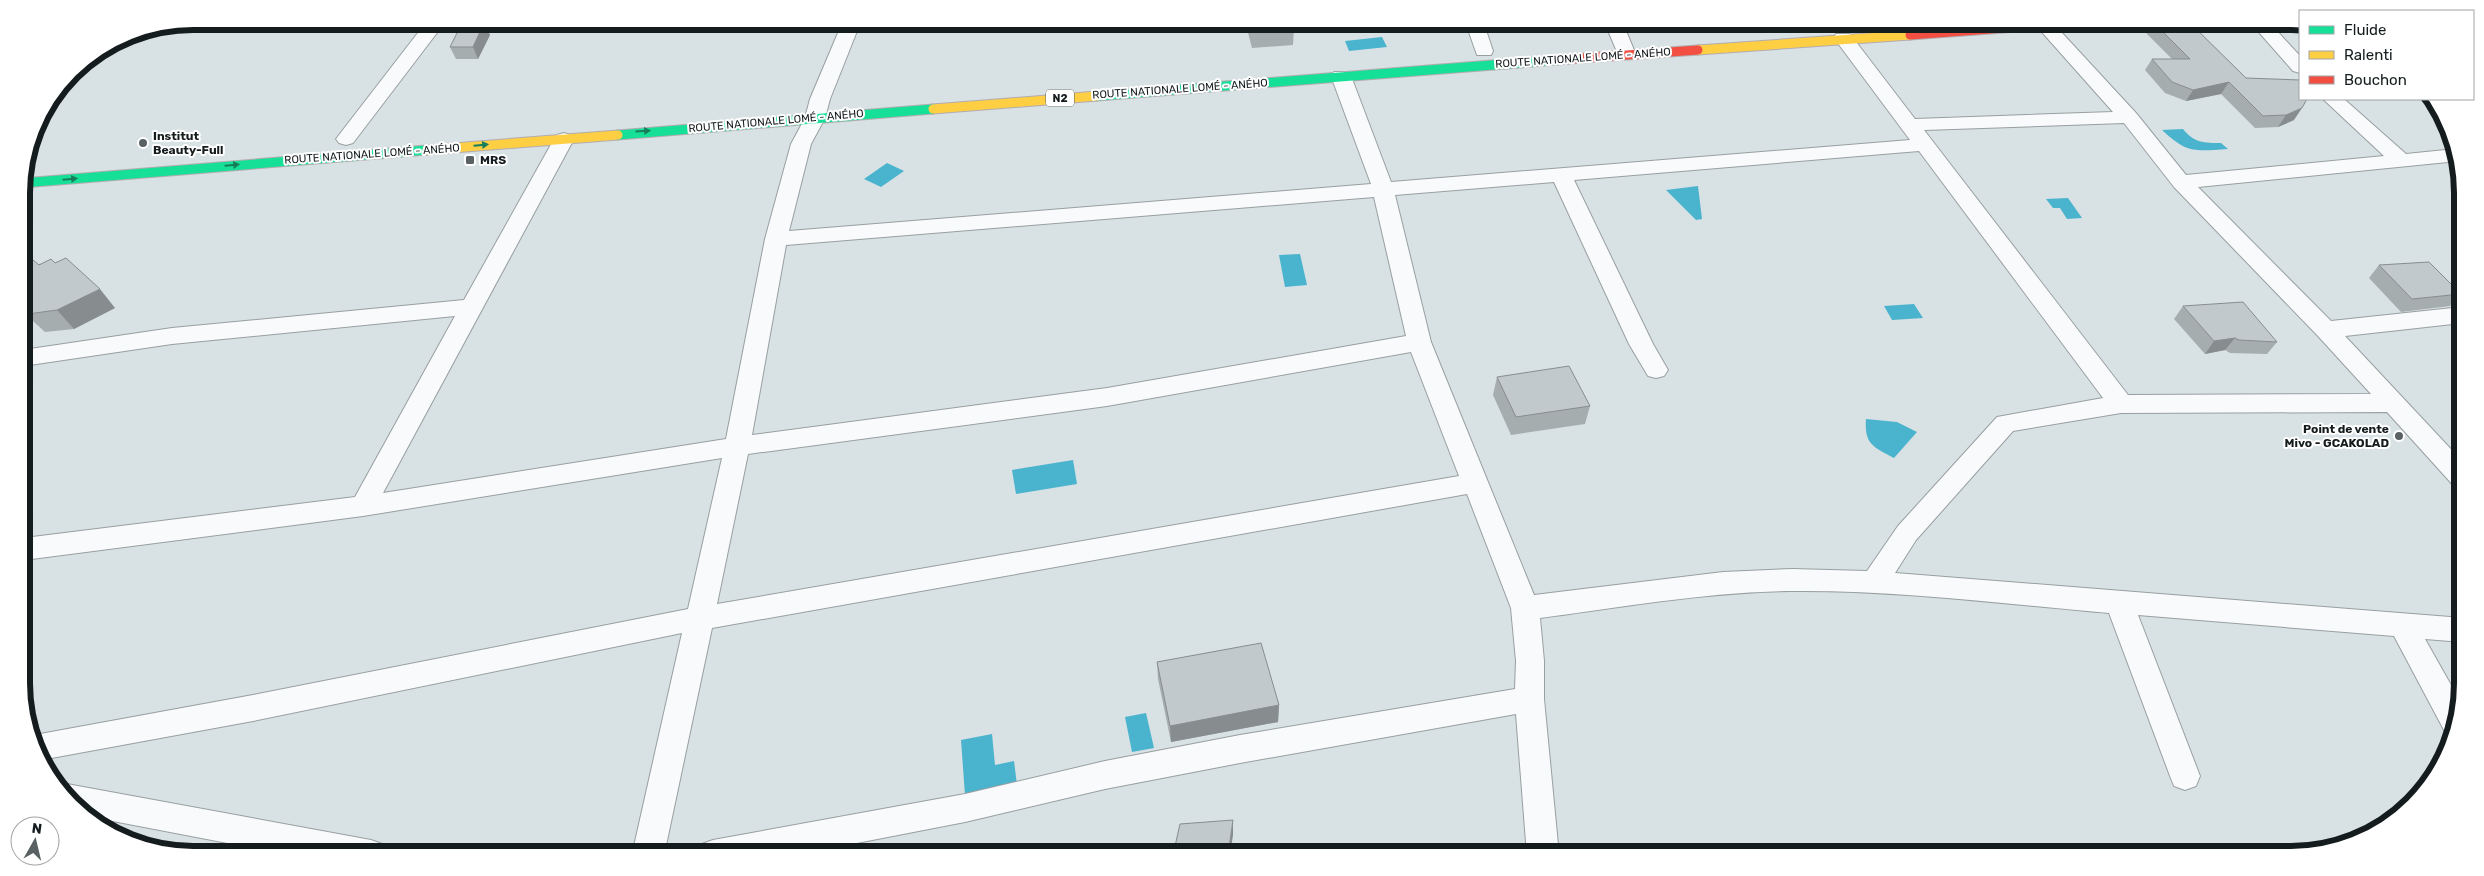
<svg xmlns="http://www.w3.org/2000/svg" width="2484" height="876" viewBox="0 0 2484 876" font-family="Rubik,sans-serif">
  <style>
    .water { fill: #4ab3cd }
    .lines { fill: none; stroke-linecap: round; stroke-linejoin: round }
    .street-casing { stroke: #989fa1; stroke-width: 2 }
    .fast-casing { stroke: #b3acb0; stroke-width: 11 }
    .slow-casing { stroke: #b3acb0; stroke-width: 11 }
    .jam-casing { stroke: #b3acb0; stroke-width: 11 }
    .street { fill: #f9fafb; fill-rule: evenodd }
    .fast { stroke: #16e098; stroke-width: 9 }
    .slow { stroke: #ffcf43; stroke-width: 9 }
    .jam { stroke: #f24e42; stroke-width: 9 }
    .wall { fill: #a6adaf }
    .shaded-wall { fill: #878d8f }
    .building { fill: #c1c9cc; stroke: #878d8f }
    .oneway { fill: #167e5b }
    .poi-dot { fill: #596163; stroke: #fff; stroke-width: 2 }
    .labels { text-anchor: middle; dominant-baseline: central; stroke-width: 4; stroke-linejoin: round; paint-order: stroke }
    .far-street-label { font-size: 11px; fill: #151c1e; stroke: #fff }
    .shield { fill: #fff; stroke: #5b6062; stroke-width: 1 }
    .shield-label { font-size: 11px; font-weight: bold; fill: #151c1e }
    .poi-label { font-size: 12px; font-weight: bold; fill: #151c1e; stroke: #fff; text-anchor: start }
    .rim { fill: none; stroke: #151c1e; stroke-width: 6 }
  </style>
  <rect width="100%" height="100%" fill="#d8e1e4"/>
  <!-- water -->
  <path class="water" d="M1382,37l5,10 -38,4 -4,-10z
    M2183,129c11,14 21,14 38,14l7,6c-34,2 -40,5 -66,-19z
    M887,163l17,8 -23,16 -17,-8z
    M1698,186l4,33 -6,1 -30,-30z
    M2068,198l14,20 -15,1 -7,-11h-7l-7,-9z
    M1300,254l7,31 -22,2 -6,-32z
    M1914,304l9,14 -31,2 -8,-14z
    M1866,419l31,3 20,10 -23,26c-20,-11 -30,-13 -28,-39z
    M1073,460l4,24 -61,10 -4,-24z
    M1146,713l8,35 -22,4 -7,-35z
    M992,734l3,31 19,-4 3,24 -52,10 -4,-55z"/>
  <g class="lines">
    <!-- street casing -->
    <g class="street-casing">
      <path id="street" d="M427,21h19l-93,122 -7,2 -7,-2 -3,-4 3,-4z
        M843,21h18l-31,78 -5,19 -14,26 -22,87 582,-47 -40,-108 3,-4h14l3,4 40,106 519,-42 -76,-102 2,-4h14l65,85 198,-7 -81,-91h19l85,92 50,62 198,-19 -61,-57h21l62,55 49,-5 3,12 -260,26 133,134 131,-14v16l-117,13 117,125v27l-9,-3 -66,-73 -266,1 -108,18 -97,109 -21,33 568,45v24l-38,-3 35,62 -6,34 -9,-3 -51,-96 -256,-21 62,161 -4,10 -11,4 -11,-4 -4,-10 -61,-163c-105,-9 -212,-23 -317,-22 -85,1 -169,16 -252,27l4,43v38l15,156h-32l-11,-141 -276,49 -135,26 -140,33 -170,33h-98l5,-11 11,-4 252,-46 140,-33 135,-26 275,-46 1,-28 -5,-53 -44,-114 -755,134 -48,227h-32l50,-222 -429,88 -207,38 -12,-23 6,-2 213,-39 435,-86 34,-151 -359,58 -339,44v-22l331,-41 100,-181 -283,28 -149,22v-16l149,-22 292,-28 90,-161 3,-4 7,-2 7,2 3,4 -191,354 343,-54 39,-200 26,-95 14,-26 5,-19zM2124,123l50,64 144,149 53,58 -243,1 -204,-265zM1919,151l184,247 -106,19 -99,109 -31,45 -75,-2 -69,3 -189,23 -103,-253 -36,-147 159,-13 75,162 19,32 8,2 8,-2 4,-6 -15,-26 -79,-164zM1374,197l32,139 -299,52 -355,47 34,-190zM1411,352l48,124 -742,128 31,-150 359,-48z
        M1465,21h18l10,30 -2,4h-14z
        M1604,21h18l14,34 -2,4h-14z
        M2249,21h19l32,35v17l-7,-2z
        M67,784l304,56 11,4 5,11h-97l-193,-37 -33,-22 -5,-9z"/>
    </g>
    <!-- fast casing -->
    <g class="fast-casing">
      <path id="fast" d="M1097,96l472,-37
        M618,135l315,-26
        M22,183l405,-33"/>
    </g>
    <!-- slow casing -->
    <g class="slow-casing">
      <path id="slow" d="M1698,50l212,-15
        M933,109l164,-13
        M427,150l191,-15"/>
    </g>
    <!-- jam casing -->
    <g class="jam-casing">
      <path id="jam" d="M1910,35l189,-14
        M1569,59l129,-9"/>
    </g>
    <!-- street -->
    <use href="#street" class="street"/>
    <!-- fast -->
    <use href="#fast" class="fast"/>
    <!-- slow -->
    <use href="#slow" class="slow"/>
    <!-- jam -->
    <use href="#jam" class="jam"/>
  </g>
  <!-- wall -->
  <path class="wall" d="M1245,21h47l2,6 -1,18 -41,3z
    M2151,21h37l58,57 48,42 -16,7 -23,1 -34,-34 -35,7 -21,-8 -20,-23 7,-11h20l-27,-27z
    M484,23l6,12 -12,24h-22l-6,-12z
    M55,263l60,45 -41,21 -29,3 -23,-21v-46z
    M2379,265l82,29 -11,12 -49,6 -32,-34z
    M2183,306l94,36 -10,12 -37,-1 -5,-3 -20,4 -31,-35z
    M1497,377l93,29 -5,18 -74,11 -18,-40z
    M1157,662l122,43 -1,17 -107,20 -13,-63z"/>
  <!-- shaded-wall -->
  <path class="shaded-wall" d="M484,23l6,12 -12,24 -5,-12z
    M2229,82l-8,12 -35,7 7,-11z
    M2302,108l-8,12 -16,7 8,-12z
    M100,289l15,19 -41,21 -17,-19z
    M2235,338l-10,12 -20,4 9,-13z
    M1279,705l-1,17 -107,20 -1,-16z
    M1233,820v15l-3,20h-2z"/>
  <!-- building -->
  <path class="building" d="M1250,21h42l2,6 -42,3z
    M2152,21h36l58,57 54,2v19h7l-5,9 -16,7 -23,1 -34,-34 -36,8 -21,-8 -20,-23h38z
    M484,23l-11,24h-23l11,-22z
    M66,258l34,31 -43,21 -29,4 -6,-6v-43l11,-5 6,5 12,-6 4,4z
    M2429,262l32,32 -49,5 -33,-34z
    M2243,302l34,40 -38,-2 -4,-2 -21,3 -31,-35z
    M1569,366l21,40 -74,11 -19,-40z
    M1261,643l18,62 -109,21 -13,-64z
    M1233,820l-5,35h-55l7,-31z"/>
  <!-- one-way arrows -->
  <defs><path id="oneway-solid" d="M-6-.8H1V-3.2L6.5 0L1 3.2V.8H-6Z" transform="scale(1.25)"/></defs>
  <g class="oneway">
    <use href="#oneway-solid" transform="translate(643 131) rotate(-4)"/>
    <use href="#oneway-solid" transform="translate(481 145) rotate(-5)"/>
    <use href="#oneway-solid" transform="translate(232 165) rotate(-5)"/>
    <use href="#oneway-solid" transform="translate(70 179) rotate(-5)"/>
  </g>
  <!-- markers -->
  <g class="poi-dot">
    <circle cx="143" cy="143" r="5"/>
    <rect x="465" y="155" width="10" height="10" rx="2.5"/>
    <circle cx="2399" cy="436" r="5"/>
  </g>
  <g class="labels">
    <!-- far-street labels -->
    <g class="far-street-label">
      <text transform="translate(1583 58) rotate(-4)">ROUTE NATIONALE LOMÉ - ANÉHO</text>
      <text transform="translate(1180 89) rotate(-4)">ROUTE NATIONALE LOMÉ - ANÉHO</text>
      <text transform="translate(776 121) rotate(-5)">ROUTE NATIONALE LOMÉ - ANÉHO</text>
      <text transform="translate(372 154) rotate(-4)">ROUTE NATIONALE LOMÉ - ANÉHO</text>
    </g>
    <!-- shield labels -->
    <rect class="shield" x="1046" y="89.5" width="28" height="17" rx="4"/>
    <g class="shield-label">
      <text x="1060" y="98">N2</text>
    </g>
    <!-- poi labels -->
    <g class="poi-label">
      <text x="153" y="136">Institut<tspan x="153" dy="14">Beauty-Full</tspan></text>
      <text x="480" y="160">MRS</text>
      <text x="2389" y="429" text-anchor="end">Point de vente<tspan x="2389" dy="14">Mivo - GCAKOLAD</tspan></text>
    </g>
  </g>
  <!-- crop -->
  <path d="M0 0H2484V876H0ZM193 30H2291A163 163 0 0 1 2454 193V683A163 163 0 0 1 2291 846H193A163 163 0 0 1 30 683V193A163 163 0 0 1 193 30Z" fill="#fff" fill-rule="evenodd"/>
  <path class="rim" d="M193 30H2291A163 163 0 0 1 2454 193V683A163 163 0 0 1 2291 846H193A163 163 0 0 1 30 683V193A163 163 0 0 1 193 30Z"/>
  <!-- legend -->
  <rect x="2299" y="10" width="175" height="90" fill="#ffffff" stroke="#a1a4a5"/>
  <rect x="2309" y="26" width="25" height="8" fill="#16e098" stroke="#a1a4a5"/>
  <text x="2344" y="35" font-size="15" fill="#151c1e">Fluide</text>
  <rect x="2309" y="51" width="25" height="8" fill="#ffcf43" stroke="#a1a4a5"/>
  <text x="2344" y="60" font-size="15" fill="#151c1e">Ralenti</text>
  <rect x="2309" y="76" width="25" height="8" fill="#f24e42" stroke="#a1a4a5"/>
  <text x="2344" y="85" font-size="15" fill="#151c1e">Bouchon</text>
  <!-- north arrow -->
  <g transform="translate(35 841) rotate(8)"><circle r="24" fill="#ffffff" stroke="#a1a4a5"/>
  <path d="M0-4L9 19L0 12L-9 19Z" fill="#596163"/>
  <text y="-8" font-size="14" font-weight="bold" text-anchor="middle" fill="#151c1e">N</text>
  </g>
</svg>
